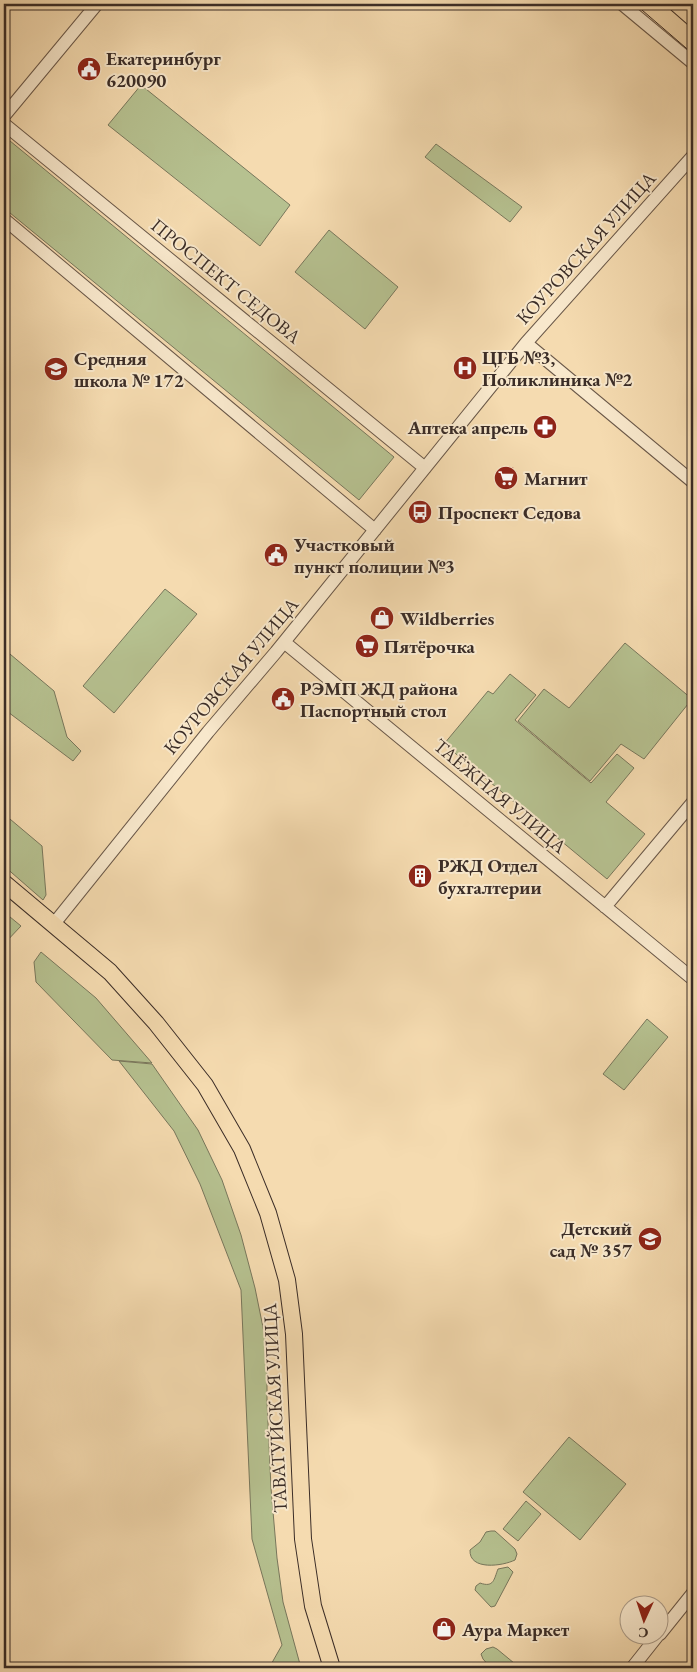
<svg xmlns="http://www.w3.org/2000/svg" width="697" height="1672" viewBox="0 0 697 1672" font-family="'EB Garamond',serif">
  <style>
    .green { fill: #b6c190; stroke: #78775c }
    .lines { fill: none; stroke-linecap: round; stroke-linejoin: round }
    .minor-casing { stroke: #6a5849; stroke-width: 14 }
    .major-casing { stroke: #3b2d27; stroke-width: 18 }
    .minor { stroke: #f8e8cc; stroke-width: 12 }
    .major { stroke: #f5dbb0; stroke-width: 16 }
    .tram { stroke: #3b2d27; stroke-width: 1 }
    .labels { text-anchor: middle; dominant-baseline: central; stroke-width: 4; stroke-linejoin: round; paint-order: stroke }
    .poi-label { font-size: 19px; font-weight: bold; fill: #3b2d27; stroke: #f8e8cc; text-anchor: start }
    .street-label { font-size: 19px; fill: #3b2d27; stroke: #f8e8cc }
  </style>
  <rect width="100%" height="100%" fill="#f5dbb0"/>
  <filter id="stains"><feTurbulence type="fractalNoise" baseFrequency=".004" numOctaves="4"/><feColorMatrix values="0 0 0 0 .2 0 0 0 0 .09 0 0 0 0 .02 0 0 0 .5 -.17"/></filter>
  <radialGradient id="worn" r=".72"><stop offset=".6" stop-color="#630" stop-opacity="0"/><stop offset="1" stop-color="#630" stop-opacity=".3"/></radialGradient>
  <!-- green -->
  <path class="green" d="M141,85l149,120 -30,41 -152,-121z
    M4,136l390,321 -35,43 -355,-292z
    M436,144l86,63 -12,15 -85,-65z
    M329,230l69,57 -33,42 -70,-57z
    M165,589l32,25 -83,99 -31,-27z
    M625,643l67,56 -48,60 -23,-15 -31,37 -72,-60 26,-32 25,19z
    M4,649l50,42 13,46 14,14 -8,10 -69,-52z
    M510,674l26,21 -21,25 76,63 26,-29 17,14 -28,34 39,32 -38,45 -163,-135 44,-53 5,3z
    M4,814l38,32 4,49 -3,5 -39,-34z
    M4,912l17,14 -17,18z
    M41,952l55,46 56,65 -40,-3 -76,-78 -2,-20z
    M647,1019l21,18 -44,53 -21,-16z
    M119,1061l33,3 46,66 24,50 19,55 14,53 12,59v54l4,87 6,70 6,44 18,66h-32l13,-23 -30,-106 -11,-249 -41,-106 -26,-53z
    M569,1437l57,47 -46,56 -57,-48z
    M526,1501l15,13 -23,27 -15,-12z
    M491,1531h4l20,18 2,5 -2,6c-12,6 -46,11 -45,-10l10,-8 6,-10z
    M508,1567l5,5 -18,34 -4,1 -16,-17 1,-4 4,-3c14,5 14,-4 18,-14z
    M493,1647l4,2 23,19h-29l-8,-9 -2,-5 5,-5z"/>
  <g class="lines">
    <!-- minor casing -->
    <g class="minor-casing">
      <path id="minor" d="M622,4l71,59
        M4,116l93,-112
        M4,124l421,344
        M4,219l371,311
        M526,343l167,139
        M284,642l409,337
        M605,907l88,-105
        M53,925l155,-193 68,-80 250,-309 167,-187
        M660,1634l33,-41
        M632,1668l27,-34"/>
    </g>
    <!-- major casing -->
    <g class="major-casing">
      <path id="major" d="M677,4l16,14
        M4,883l106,89 46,51 49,62 37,64 26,64 19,67 7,54 9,205 10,67 19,62"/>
    </g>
    <!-- minor -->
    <use href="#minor" class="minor"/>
    <!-- major -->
    <use href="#major" class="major"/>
    <!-- tram -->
    <path class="tram" d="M635,4l58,50"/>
  </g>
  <!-- icons -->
  <defs>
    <g id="civic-disc" transform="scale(1.25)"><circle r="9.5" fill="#8f2418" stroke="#f8e8cc"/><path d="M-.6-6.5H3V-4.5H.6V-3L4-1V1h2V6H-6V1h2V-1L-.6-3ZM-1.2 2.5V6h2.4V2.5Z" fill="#fff"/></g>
    <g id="hospital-disc" transform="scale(1.25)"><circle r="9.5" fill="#8f2418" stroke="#f8e8cc"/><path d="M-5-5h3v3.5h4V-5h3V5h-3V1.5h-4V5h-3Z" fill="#fff"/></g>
    <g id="school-disc" transform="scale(1.25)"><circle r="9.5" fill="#8f2418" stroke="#f8e8cc"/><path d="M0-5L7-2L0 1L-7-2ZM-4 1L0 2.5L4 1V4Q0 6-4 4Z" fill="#fff"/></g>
    <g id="pharmacy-disc" transform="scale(1.25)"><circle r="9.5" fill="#8f2418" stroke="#f8e8cc"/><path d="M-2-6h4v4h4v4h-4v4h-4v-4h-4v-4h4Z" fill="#fff"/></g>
    <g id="supermarket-disc" transform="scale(1.25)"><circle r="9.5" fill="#8f2418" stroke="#f8e8cc"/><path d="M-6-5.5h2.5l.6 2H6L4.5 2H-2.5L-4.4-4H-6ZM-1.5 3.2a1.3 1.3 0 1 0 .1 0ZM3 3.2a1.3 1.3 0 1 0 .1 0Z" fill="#fff"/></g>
    <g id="bus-disc" transform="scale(1.25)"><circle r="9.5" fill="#8f2418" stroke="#f8e8cc"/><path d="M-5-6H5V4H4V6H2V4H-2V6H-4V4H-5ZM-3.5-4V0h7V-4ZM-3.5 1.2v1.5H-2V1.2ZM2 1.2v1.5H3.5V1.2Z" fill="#fff"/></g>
    <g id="shop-disc" transform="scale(1.25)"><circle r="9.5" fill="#8f2418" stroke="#f8e8cc"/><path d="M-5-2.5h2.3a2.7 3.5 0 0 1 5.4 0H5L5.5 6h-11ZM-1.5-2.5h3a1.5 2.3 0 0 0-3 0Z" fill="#fff"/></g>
    <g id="building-disc" transform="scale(1.25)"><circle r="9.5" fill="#8f2418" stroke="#f8e8cc"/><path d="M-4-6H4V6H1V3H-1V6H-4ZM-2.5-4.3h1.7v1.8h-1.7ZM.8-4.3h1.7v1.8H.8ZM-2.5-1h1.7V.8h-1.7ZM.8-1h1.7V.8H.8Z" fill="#fff"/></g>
  </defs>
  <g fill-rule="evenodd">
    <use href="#civic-disc" x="89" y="69"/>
    <use href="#hospital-disc" x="465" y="368"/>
    <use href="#school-disc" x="56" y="369"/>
    <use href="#pharmacy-disc" x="545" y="427"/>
    <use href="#supermarket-disc" x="506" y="478"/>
    <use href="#bus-disc" x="420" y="512"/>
    <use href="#civic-disc" x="276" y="555"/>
    <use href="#shop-disc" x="382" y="618"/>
    <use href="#supermarket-disc" x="367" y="646"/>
    <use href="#civic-disc" x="283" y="699"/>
    <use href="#building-disc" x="420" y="876"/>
    <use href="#school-disc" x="650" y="1239"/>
    <use href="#shop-disc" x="444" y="1629"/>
  </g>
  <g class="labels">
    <!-- poi labels -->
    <g class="poi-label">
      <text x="106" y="58">Екатеринбург<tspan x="106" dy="22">620090</tspan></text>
      <text x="482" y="357">ЦГБ №3,<tspan x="482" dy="22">Поликлиника №2</tspan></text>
      <text x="74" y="358">Средняя<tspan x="74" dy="22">школа № 172</tspan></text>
      <text x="528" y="427" text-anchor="end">Аптека апрель</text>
      <text x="524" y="478">Магнит</text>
      <text x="438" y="512">Проспект Седова</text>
      <text x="294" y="544">Участковый<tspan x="294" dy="22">пункт полиции №3</tspan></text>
      <text x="400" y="618">Wildberries</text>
      <text x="384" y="646">Пятёрочка</text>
      <text x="300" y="688">РЭМП ЖД района<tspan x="300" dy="22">Паспортный стол</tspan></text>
      <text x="438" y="865">РЖД Отдел<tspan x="438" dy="22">бухгалтерии</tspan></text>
      <text x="632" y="1228" text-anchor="end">Детский<tspan x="632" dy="22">сад № 357</tspan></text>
      <text x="462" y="1629">Аура Маркет</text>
    </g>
    <!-- street labels -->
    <g class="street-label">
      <text transform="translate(586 248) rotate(-48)">КОУРОВСКАЯ УЛИЦА</text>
      <text transform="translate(226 281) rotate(39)">ПРОСПЕКТ СЕДОВА</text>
      <text transform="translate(231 676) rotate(-50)">КОУРОВСКАЯ УЛИЦА</text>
      <text transform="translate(500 796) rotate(40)">ТАЁЖНАЯ УЛИЦА</text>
      <text transform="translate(275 1408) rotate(-93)">ТАВАТУЙСКАЯ УЛИЦА</text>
    </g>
  </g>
  <!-- margin -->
  <rect width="697" height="1672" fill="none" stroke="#f5dbb0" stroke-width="20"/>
  <rect x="5" y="5" width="687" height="1662" fill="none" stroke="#3b2d27" stroke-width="2.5"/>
  <rect x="10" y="10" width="677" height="1652" fill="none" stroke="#3b2d27"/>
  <!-- north arrow -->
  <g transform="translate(644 1620) rotate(183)"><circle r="24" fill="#f8e8cc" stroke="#ac9d8a"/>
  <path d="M0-4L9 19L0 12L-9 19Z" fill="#8f2418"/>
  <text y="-8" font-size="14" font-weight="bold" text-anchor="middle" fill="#3b2d27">С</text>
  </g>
  <rect width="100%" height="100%" filter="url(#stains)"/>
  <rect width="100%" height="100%" fill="url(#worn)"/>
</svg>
